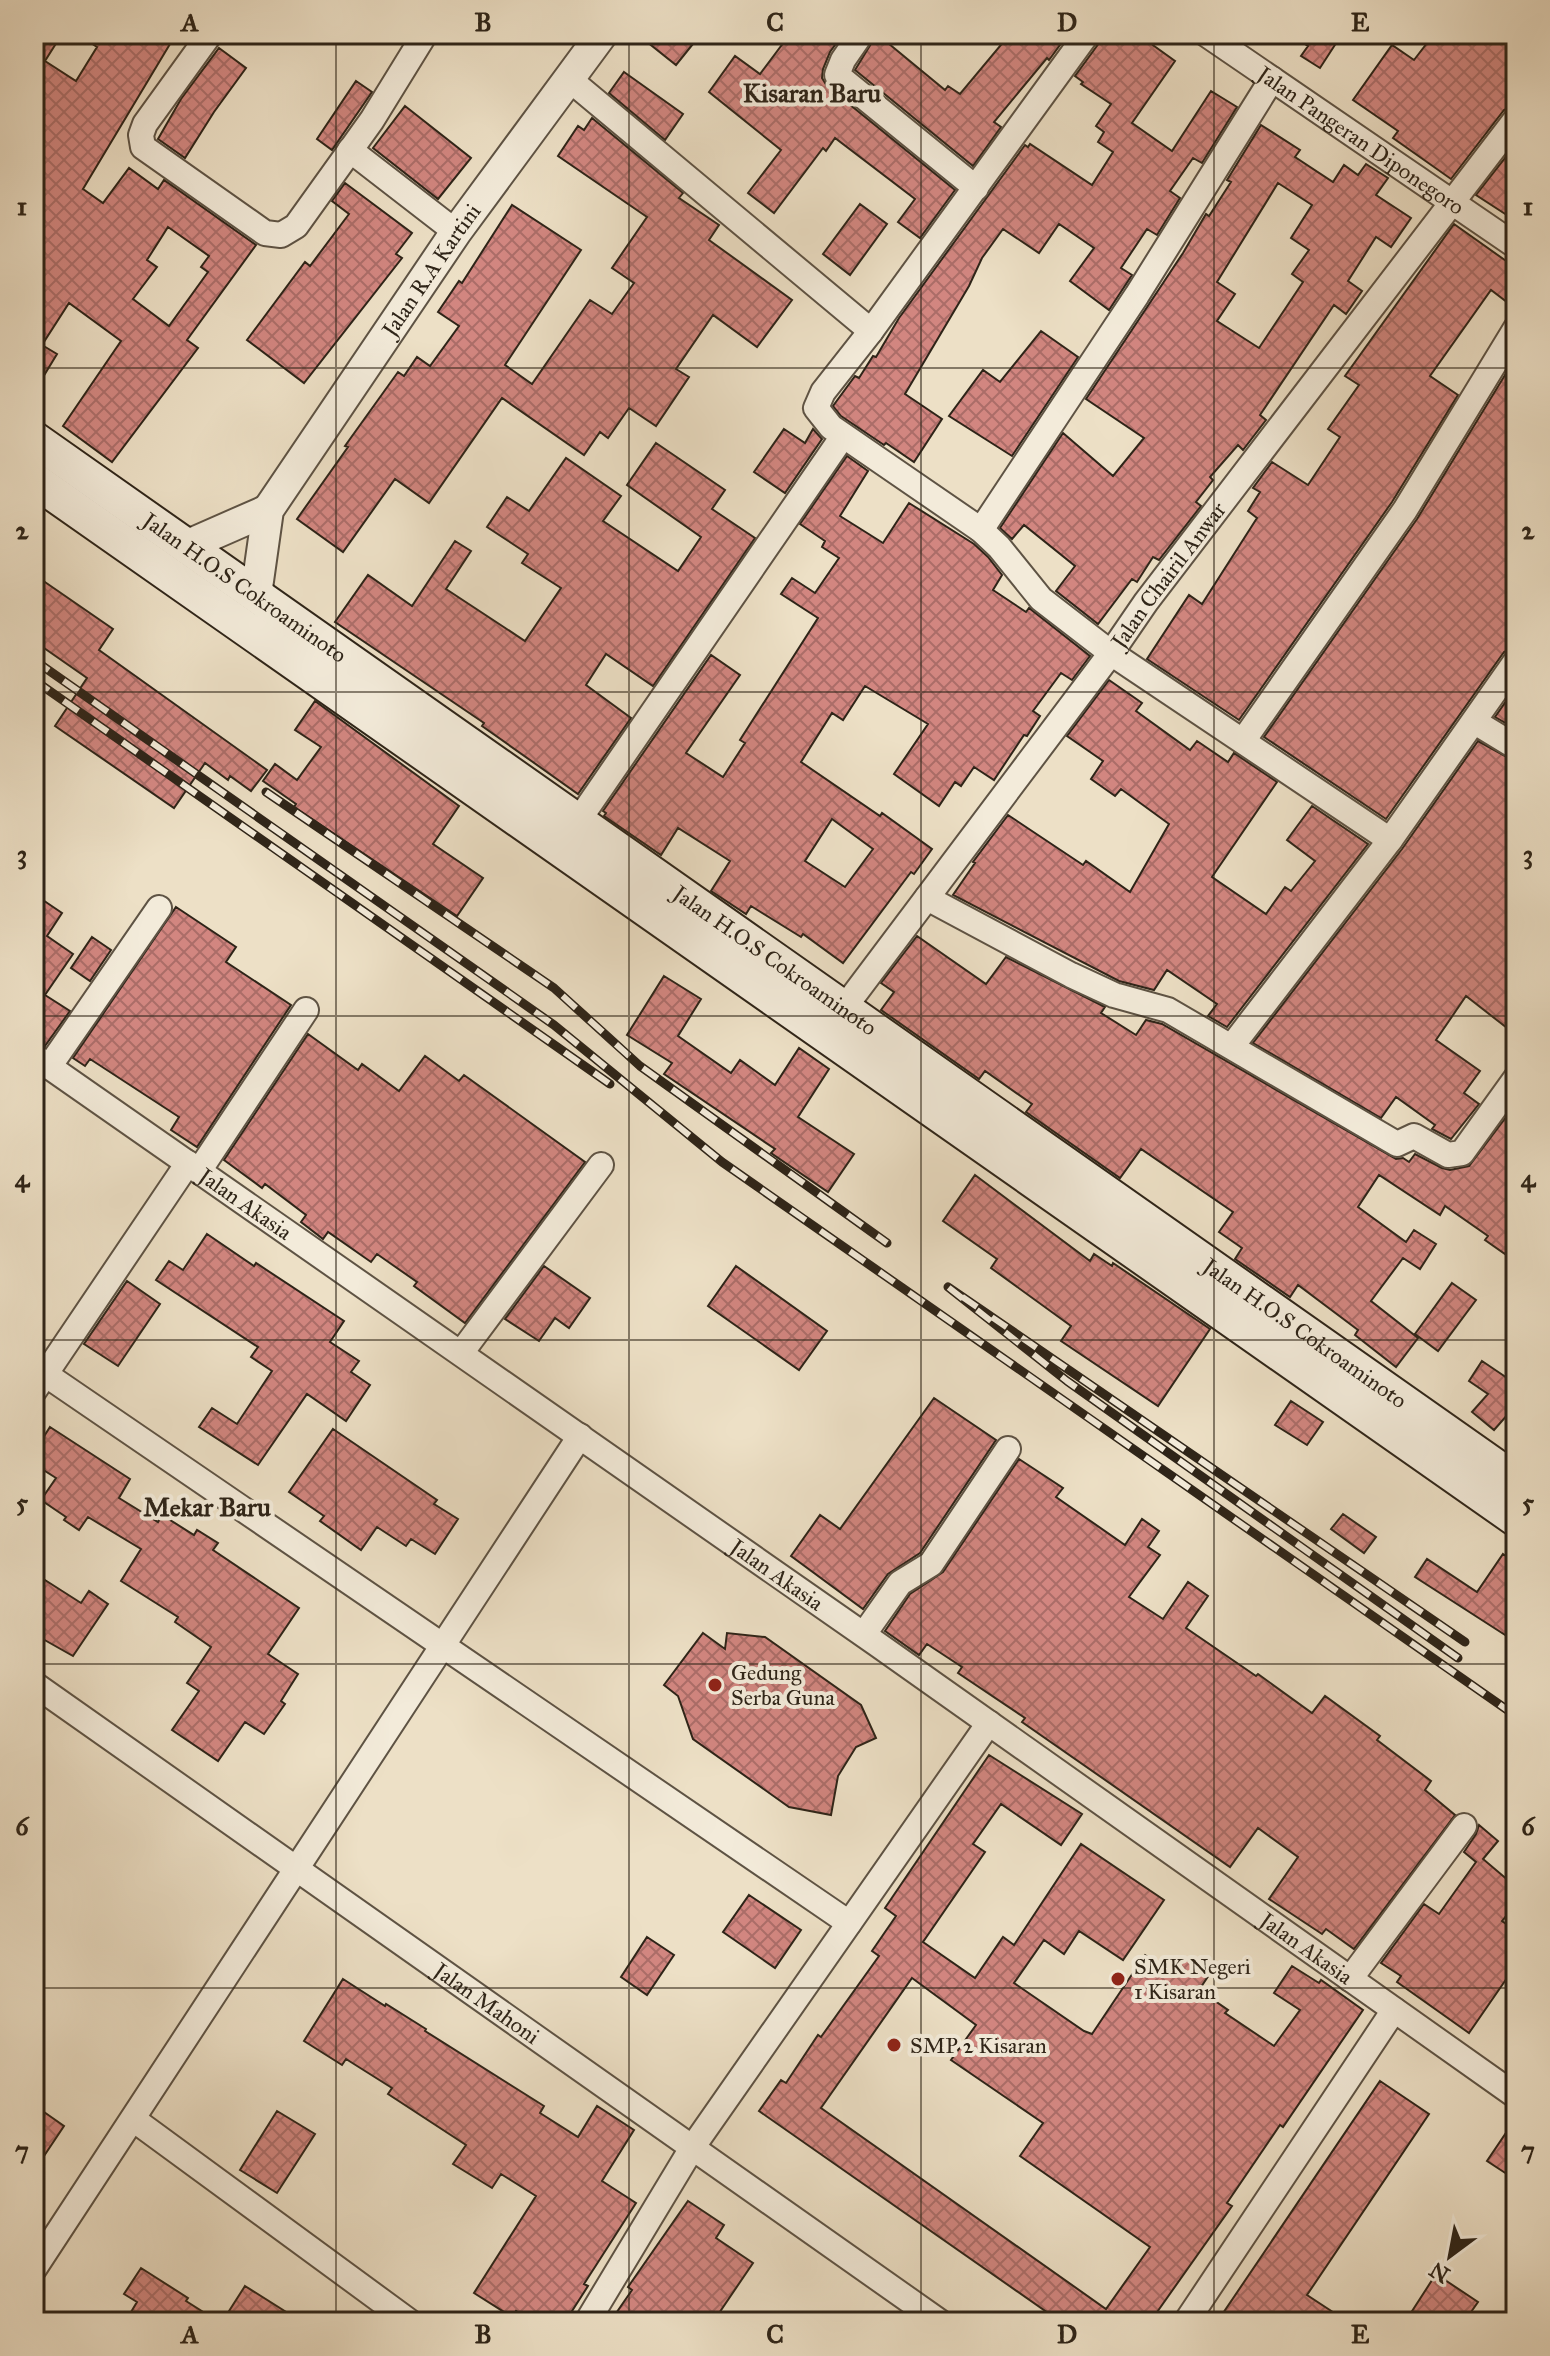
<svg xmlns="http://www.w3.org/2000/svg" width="1550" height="2356" viewBox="0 0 1550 2356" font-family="'IM FELL Great Primer',serif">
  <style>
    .building { fill: url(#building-cross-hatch); stroke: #2e2418; stroke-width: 2; fill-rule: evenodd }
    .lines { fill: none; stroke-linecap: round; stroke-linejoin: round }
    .minor-casing { stroke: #5e5344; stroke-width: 28 }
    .tertiary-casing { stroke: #5e5344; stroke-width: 34 }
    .secondary-casing { stroke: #2e2418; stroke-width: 38 }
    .minor { stroke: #f3ebda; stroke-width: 24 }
    .tertiary { stroke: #f3ebda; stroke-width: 30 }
    .secondary { stroke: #f3ebda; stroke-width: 34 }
    .rail-casing { stroke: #2e2418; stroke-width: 9 }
    .rail { stroke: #f3ebda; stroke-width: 6; stroke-dasharray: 18; stroke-linecap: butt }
    .grid { fill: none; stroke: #2e2418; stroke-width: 2; stroke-opacity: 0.55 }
    .poi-dot { fill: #8f2418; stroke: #f3ebda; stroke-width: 3 }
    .labels { text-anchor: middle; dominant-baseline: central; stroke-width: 8; stroke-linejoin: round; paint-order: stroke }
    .street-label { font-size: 22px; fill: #2e2418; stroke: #f3ebda }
    .poi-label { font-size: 22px; fill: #2e2418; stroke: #f3ebda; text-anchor: start }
    .quarter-label { font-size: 26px; font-weight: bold; fill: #2e2418; stroke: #f3ebda }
    .neatline { fill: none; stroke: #2e2418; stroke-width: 3 }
    .grid-label { font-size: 26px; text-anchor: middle; font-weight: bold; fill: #2e2418 }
  </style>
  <defs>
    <pattern id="building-cross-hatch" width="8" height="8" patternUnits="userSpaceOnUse" patternTransform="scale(2)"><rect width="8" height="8" fill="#d28680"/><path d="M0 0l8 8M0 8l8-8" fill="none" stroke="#ab6d68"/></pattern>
  </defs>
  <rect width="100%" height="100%" fill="#ede0c6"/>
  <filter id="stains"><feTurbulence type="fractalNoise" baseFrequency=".0025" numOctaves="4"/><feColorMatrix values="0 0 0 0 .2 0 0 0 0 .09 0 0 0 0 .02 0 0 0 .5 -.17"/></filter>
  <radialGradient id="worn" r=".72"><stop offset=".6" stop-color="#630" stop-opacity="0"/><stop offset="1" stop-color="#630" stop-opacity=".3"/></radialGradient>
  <!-- building -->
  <path class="building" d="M34,34h28l-17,27 31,20 21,-34 -20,-13h99l-93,155 20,14 26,-35 29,21 6,-9 92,65 -69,95 11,8 -86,114 -49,-36 58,-85 -52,-38 -27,42 15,9 -23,38zM168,227l41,29 -8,11 7,5 -39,54 -36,-27 24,-32 -10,-7z
    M637,34h64l-25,31z
    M790,34h53l-13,18 -7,17 -1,9 5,8 128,104 -35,48 -22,-16 17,-23 -80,-61 -9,13 -3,-3 -49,65 -26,-20 33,-43 -72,-58 26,-36 25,18z
    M877,34l68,56 3,-4 12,8 50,-60h58l-19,26 -2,-2 -53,64 7,5 -28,39 -118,-96z
    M1102,34h54l-6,9 25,18 -43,62 40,28 39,-60 26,16 -35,56 -9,-5 -23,33 10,7 -23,37 -10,-6 -26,39 11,7 -23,35 -39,-29 24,-33 -35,-24 -20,29 -36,-24 -21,29 -13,28 -64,108 37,25 -28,43 -28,-19 -2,2 -43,-29 -8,-10 22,-30 4,2 14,-22 3,1 23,-39 126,-173 3,2 2,-3 62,41 21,-33 -15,-10 6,-10 -8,-6 15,-22 -30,-20 2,-2 -8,-6 24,-33z
    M1288,34h54l-22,34 -19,-12 7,-10z
    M1434,34h82v70l-12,6 -53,69 -58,-41 5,-7 -45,-31 39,-55 22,15z
    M219,48l27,20 -32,44 -29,46 -27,-19 23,-40z
    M624,72l59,42 -18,26 -56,-47z
    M356,81l16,11 -40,58 -15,-11z
    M405,106l66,52 -33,41 -65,-51z
    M592,118l91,75 -4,5 40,27 -10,15 83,60 -35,47 -44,-32 -37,54 13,8 -33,49 -27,-18 -21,30 -8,-6 -16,23 -82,-57 -73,105 -34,-24 -52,73 -46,-33 51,-72 -3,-1 53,-74 6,4 13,-19 13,9 29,-40 -21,-14 21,-31 3,2 50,-78 69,45 -76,115 27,19 58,-84 22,14 22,-31 -22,-15 35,-51 -89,-61 20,-30 6,4z
    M1261,125l39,25 -5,7 38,25 11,-17 14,10 8,-11 22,14 -12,17 35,23 -20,29 -15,-10 -28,44 14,10 -16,23 -12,-9 -74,110 6,5 -23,30 -5,-5 -28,32 3,3 -17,22 5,4 -42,54 -6,-3 -16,25 -5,-3 -34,45 -42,-33 19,-25 -51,-41 -12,14 -12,-11 63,-95 50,43 31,-38 -58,-39 97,-146 23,-39 3,2 22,-34 -4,-2zM1278,183l34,22 -21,33 18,12 -17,24 11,8 -44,66 -42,-27 18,-27 -18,-12z
    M1516,144v77l-40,-26z
    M345,183l67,50 -16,21 6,4 -98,125 -57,-43 58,-78 5,4 39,-52 -17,-13z
    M860,204l27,20 -37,51 -27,-21z
    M1454,224l62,44v41l-25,-19 -61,86 28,19 -66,107 -153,218 -92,-61 42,-64 13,9 55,-86 -9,-7 12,-19 -7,-4 19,-26 36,23 32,-48 -12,-8 31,-44 -14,-9z
    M1041,331l37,26 -66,99 -63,-40 34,-46 17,12z
    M1516,357v289l-12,6 -118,167 -122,-82 153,-218z
    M784,429l21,14 8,-14 9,10 -37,54 -31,-21z
    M656,443l69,47 -13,19 43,29 -102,148 -47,-32 -20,31 45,33 -53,76 -96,-68 2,-3 -149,-101 33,-47 44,31 43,-65 16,10 -25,38 79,52 36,-53 -39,-25 6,-9 -41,-27 20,-30 22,14 37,-53 55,38 -18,25 75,50 23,-34 -74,-52z
    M847,456l21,15 -28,45 43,27 26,-40 65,41 14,13 14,18 -9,15 33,22 3,-4 61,48 -18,24 -11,-7 -28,38 7,5 -13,20 -3,-1 -30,45 -20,-13 -13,19 -6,-4 -16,24 -45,-32 34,-50 -63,-38 -22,34 -11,-7 -31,49 79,54 2,-3 50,36 -18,25 -3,-2 -68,91 -40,-29 -2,3 -50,-31 -5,8 -35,-23 19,-30 -52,-33 -17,27 -57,-39 2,-3 -3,-2 108,-156 29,20 -54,78 37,24 22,-34 -5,-3 78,-122 -37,-24 11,-16 23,15 24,-35 -17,-11 3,-6 -25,-17zM832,819l41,30 -28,38 -40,-26z
    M42,580l71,49 -14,21 168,120 -16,21 -21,-15 -2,4 -23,-17 -31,45 -119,-82 32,-48 -53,-37v-49z
    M1109,680l33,23 -6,8 54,39 7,-9 31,21 6,-9 43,29 -65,95 54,37 19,-27 6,4 24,-30 -28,-21 25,-34 56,38 -141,183 -19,-11 9,-12 -50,-34 -13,20 -35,-9 -166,-86 22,-32 -2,-1 35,-47 75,50 3,-4 44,31 39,-68 -48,-35 -6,7 -24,-17 12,-18 -36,-25z
    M1516,687v42l-21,-12z
    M315,701l144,105 -26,38 50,34 -26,38 -163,-109 2,-3 -33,-23 12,-17 22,16 24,-33 -26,-17z
    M1478,741l38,21v273l-50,-39 -30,44 44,31 -16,22 15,11 -28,35 -19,-10 3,-4 -39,-28 -15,21 -128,-75 149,-194z
    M34,894l28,19 -15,23 26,18 -28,41 25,16 -25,35 -11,-6z
    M176,907l60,40 -10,15 65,43 -94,142 -26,-17 8,-13 -89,-58 -5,7 -12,-8z
    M917,936l69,48 20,-27 99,50 -4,6 35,22 10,-15 16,4 234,135 7,-1 6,4 6,-8 27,14 8,2 19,-4 47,-62v133l-11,17 -20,-14 3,-4 -43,-30 -5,9 -61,-40 -21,32 48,35 8,-12 22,14 -16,25 -17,-11 -32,43 47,37 -22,29 -41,-32 3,-5 -60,-45 -8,12 -55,-38 7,-11 -23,-16 14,-20 -92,-63 -21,29 -94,-66 6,-8 -47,-33 -6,8 -98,-69 13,-18 -13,-9z
    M92,937l19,13 -21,31 -19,-13z
    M664,976l37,23 -23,37 53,37 9,-13 35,25 24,-37 30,21 -31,48 56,37 -26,38 -57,-39 4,-4 -111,-75 8,-11 -45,-28z
    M308,1034l50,36 4,-6 37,27 26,-35 34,25 5,-6 121,87 -120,161 -51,-37 3,-4 -40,-28 -6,8 -43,-30 -5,7 -22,-17 5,-7 -41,-31 -3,4 -38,-28z
    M975,1175l115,86 4,-7 18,12 1,-3 97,66 -52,77 -97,-65 10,-15 -80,-58 6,-9 -54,-38z
    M207,1234l47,32 2,-3 88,58 -14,21 29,19 -8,11 19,13 -24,36 -39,-27 -49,71 -59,-38 13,-19 25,16 35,-53 -21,-14 7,-10 -102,-67 13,-19 14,9z
    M544,1266l46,32 -21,30 -14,-10 -16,23 -34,-22z
    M736,1266l91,65 -28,39 -91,-64z
    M127,1281l33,23 -42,62 -34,-22z
    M1452,1283l24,17 -38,51 -23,-17z
    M1482,1361l34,23v11l-10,15 3,3 -15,17 -22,-18 16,-18 -19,-13z
    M934,1398l62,42 -76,113 -32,21 -25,35 -72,-53 29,-41 20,14z
    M1291,1401l32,21 -16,23 -32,-20z
    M50,1427l80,52 -11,19 39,24 4,-7 32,20 3,-5 21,13 -5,7 86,58 -31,46 30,20 -17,27 4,3 -21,30 -19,-12 -27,39 -46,-31 27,-39 -12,-8 24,-36 -36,-25 3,-5 -57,-36 20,-32 -53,-32 -9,13 -15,-10 2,-3 -25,-17 15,-22 -22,-14v-12z
    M333,1429l104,71 -3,4 24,15 -23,35 -24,-15 -5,7 -29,-19 -16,23 -41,-29 4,-5 -35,-24z
    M1019,1459l44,29 -7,9 69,48 17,-26 17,12 -11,16 12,8 -31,42 34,22 25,-37 20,14 -22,32 70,48 2,-2 54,39 13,-17 55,40 -3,4 54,41 -6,9 30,25 -101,134 -28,-20 -4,5 -53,-35 29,-42 -40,-29 -28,39 -208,-145 3,-4 -67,-45 4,-6 -35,-23 -8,11 -34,-24 25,-37 33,-22z
    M1343,1514l33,23 -12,16 -33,-24z
    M1503,1554l13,9v79l-101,-65 12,-18 50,33z
    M34,1573l47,30 8,-12 19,13 -35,52 -39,-22z
    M703,1633l22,16 2,-16 38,4 96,68 15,33 -20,9 -18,29 -7,39 -42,-8 -96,-68 -15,-43 -14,-11z
    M989,1755l93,59 -21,31 -60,-41 -28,40 12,8 -62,90 52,36 28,-41 11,8 67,-101 83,56 -41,60 -44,-29 -15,23 -20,-14 -30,43 70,48 8,3 53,-79 28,18 10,-16 26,18 -10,15 29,20 -3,3 49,33 26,-36 -26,-17 18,-27 27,17 2,-3 42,30 -80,117 -3,-2 -53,78 5,3 -82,116h-89l-302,-211 22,-31 5,3 32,-48 3,2 58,-81 -7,-5 24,-35 -11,-8zM912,1978l64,47 -25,35 92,63 -23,33 130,91 -44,62 -285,-201z
    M1479,1825l19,16 -15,18 33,28v17l-14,17 14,10v34l-47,68 -72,-51 4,-6 -20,-13 43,-59 15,10 37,-52 -12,-10 12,-18z
    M749,1895l52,35 -26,38 -52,-36z
    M647,1937l27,18 -27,40 -26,-18z
    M343,1979l42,27 1,-2 40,25 -1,2 119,75 -4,7 38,24 19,-31 37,24 -32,51 34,22 -52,81 4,2 -23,36h-32l-17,-11 -4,6 -38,-24 62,-97 -35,-22 -9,14 -39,-24 13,-19 -78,-51 4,-6 -46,-29 -4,6 -38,-24z
    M1380,2081l49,33 -122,181 41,27h-131z
    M34,2105l30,21 -30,45z
    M277,2111l38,23 -38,59 -37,-23z
    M1516,2118v62l-29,-19z
    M688,2201l36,24 -8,13 37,25 -40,59h-103l22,-32 -4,-3z
    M141,2268l47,30 -2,3 33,21h-94l12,-20 -13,-8z
    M1436,2274l42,28 -14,20h-59z
    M245,2286l57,36h-80z"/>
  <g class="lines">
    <!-- minor casing -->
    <g class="minor-casing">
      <g id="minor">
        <path d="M210,34l-65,90 -4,11 2,12 122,86 16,2 15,-9 76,-106 53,-86"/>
        <path d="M861,34l-18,26 -6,15 139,113"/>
        <path d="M1087,34l-216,297 -48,61 -7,16 15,19 150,103 18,17 42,52 70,54 279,187"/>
        <path id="s1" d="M1206,34l310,212"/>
        <path d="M569,79l302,252"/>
        <path d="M350,150l106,82"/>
        <path d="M981,530l156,-235 135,-216"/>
        <path d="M1475,722l41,25"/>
        <path d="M1243,741l162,-231 111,-182"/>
        <path d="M578,821l265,-385"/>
        <path d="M927,898l144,77 43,20 54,15 229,134 17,-8 34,19 14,-2 54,-75"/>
        <path id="s2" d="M835,1020l276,-367 35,-51 370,-483"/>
        <path d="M1232,1046l158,-206 126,-179"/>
        <path id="s3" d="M34,1056l843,588 639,452"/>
        <path d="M49,1067l110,-159"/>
        <path d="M199,1171l107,-161"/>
        <path d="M461,1353l140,-188"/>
        <path d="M45,1374l804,549"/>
        <path d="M34,1391l154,-228"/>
        <path d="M864,1634l36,-51 31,-19 77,-115"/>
        <path id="s4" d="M34,1684l906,638"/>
        <path d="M1350,1979l114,-153"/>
        <path d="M133,2119l277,203"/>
        <path d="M34,2269l546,-833"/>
        <path d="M587,2322l105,-174 297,-425"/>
        <path d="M1186,2322l208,-312"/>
      </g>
    </g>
    <!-- tertiary casing -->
    <g class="tertiary-casing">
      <g id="tertiary">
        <path d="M186,546l82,-36"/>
        <path id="s5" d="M256,595l12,-85 188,-278 146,-198"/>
      </g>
    </g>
    <!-- secondary casing -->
    <g class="secondary-casing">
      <g id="secondary">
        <path id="s6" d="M34,439l1482,1042"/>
        <path d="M34,480l1482,1039"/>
      </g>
    </g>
    <!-- minor -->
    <use href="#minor" class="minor"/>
    <!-- tertiary -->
    <use href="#tertiary" class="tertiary"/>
    <!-- secondary -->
    <use href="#secondary" class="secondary"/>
    <!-- rail casing -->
    <g class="rail-casing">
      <path id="rail" d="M34,660l520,365 168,137 794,554
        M34,680l576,404
        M266,792l288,196 86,78 247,177
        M1458,1658l-391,-277 -119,-94 517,355"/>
    </g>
    <!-- rail -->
    <use href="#rail" class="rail"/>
  </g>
  <!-- grid -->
  <path class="grid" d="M336,34v2288M629,34v2288M921,34v2288M1214,34v2288M34,368h1482M34,692h1482M34,1016h1482M34,1340h1482M34,1664h1482M34,1988h1482"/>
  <!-- markers -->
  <g class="poi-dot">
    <circle cx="715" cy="1685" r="8"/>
    <circle cx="1118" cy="1979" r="8"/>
    <circle cx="894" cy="2045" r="8"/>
  </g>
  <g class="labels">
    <!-- street labels -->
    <g class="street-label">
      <text stroke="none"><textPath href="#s1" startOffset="188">Jalan Pangeran Diponegoro</textPath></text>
      <text stroke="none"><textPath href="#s5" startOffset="376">Jalan R.A Kartini</textPath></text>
      <text stroke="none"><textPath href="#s2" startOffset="556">Jalan Chairil Anwar</textPath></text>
      <text stroke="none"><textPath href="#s6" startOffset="258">Jalan H.O.S Cokroaminoto</textPath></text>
      <text stroke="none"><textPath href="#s6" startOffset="906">Jalan H.O.S Cokroaminoto</textPath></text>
      <text stroke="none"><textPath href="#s3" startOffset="258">Jalan Akasia</textPath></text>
      <text stroke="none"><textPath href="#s6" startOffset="1554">Jalan H.O.S Cokroaminoto</textPath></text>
      <text stroke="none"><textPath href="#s3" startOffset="906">Jalan Akasia</textPath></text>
      <text stroke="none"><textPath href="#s3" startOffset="1554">Jalan Akasia</textPath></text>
      <text stroke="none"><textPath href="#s4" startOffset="554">Jalan Mahoni</textPath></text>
    </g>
    <!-- poi labels -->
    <g class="poi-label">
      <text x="731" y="1672">Gedung<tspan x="731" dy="25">Serba Guna</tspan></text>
      <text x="1134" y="1966">SMK Negeri<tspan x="1134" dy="25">1 Kisaran</tspan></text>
      <text x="910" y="2045">SMP 2 Kisaran</text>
    </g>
    <!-- quarter labels -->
    <g class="quarter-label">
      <text x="812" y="93">Kisaran Baru</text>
      <text x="207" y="1507">Mekar Baru</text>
    </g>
  </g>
  <!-- margin -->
  <rect width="1550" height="2356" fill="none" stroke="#ede0c6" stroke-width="88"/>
  <!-- north arrow -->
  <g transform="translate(1450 2256) rotate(212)" stroke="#f3ebda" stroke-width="6" paint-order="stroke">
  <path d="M0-6L14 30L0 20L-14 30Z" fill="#2e2418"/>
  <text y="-12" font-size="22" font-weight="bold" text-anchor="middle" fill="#2e2418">N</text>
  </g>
  <rect x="44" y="44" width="1462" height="2268" class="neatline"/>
  <g class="grid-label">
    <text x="190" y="31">A</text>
    <text x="483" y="31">B</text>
    <text x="775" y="31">C</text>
    <text x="1067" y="31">D</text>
    <text x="1360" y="31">E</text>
    <text x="22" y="215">1</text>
    <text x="1528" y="215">1</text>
    <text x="22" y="539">2</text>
    <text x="1528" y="539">2</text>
    <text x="22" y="863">3</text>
    <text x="1528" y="863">3</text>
    <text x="22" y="1187">4</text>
    <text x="1528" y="1187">4</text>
    <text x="22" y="1511">5</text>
    <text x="1528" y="1511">5</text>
    <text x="22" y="1835">6</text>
    <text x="1528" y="1835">6</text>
    <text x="22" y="2159">7</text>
    <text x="1528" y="2159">7</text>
    <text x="190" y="2343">A</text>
    <text x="483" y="2343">B</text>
    <text x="775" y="2343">C</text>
    <text x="1067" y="2343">D</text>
    <text x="1360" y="2343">E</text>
  </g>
  <rect width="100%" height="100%" filter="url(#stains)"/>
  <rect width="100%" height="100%" fill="url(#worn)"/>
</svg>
